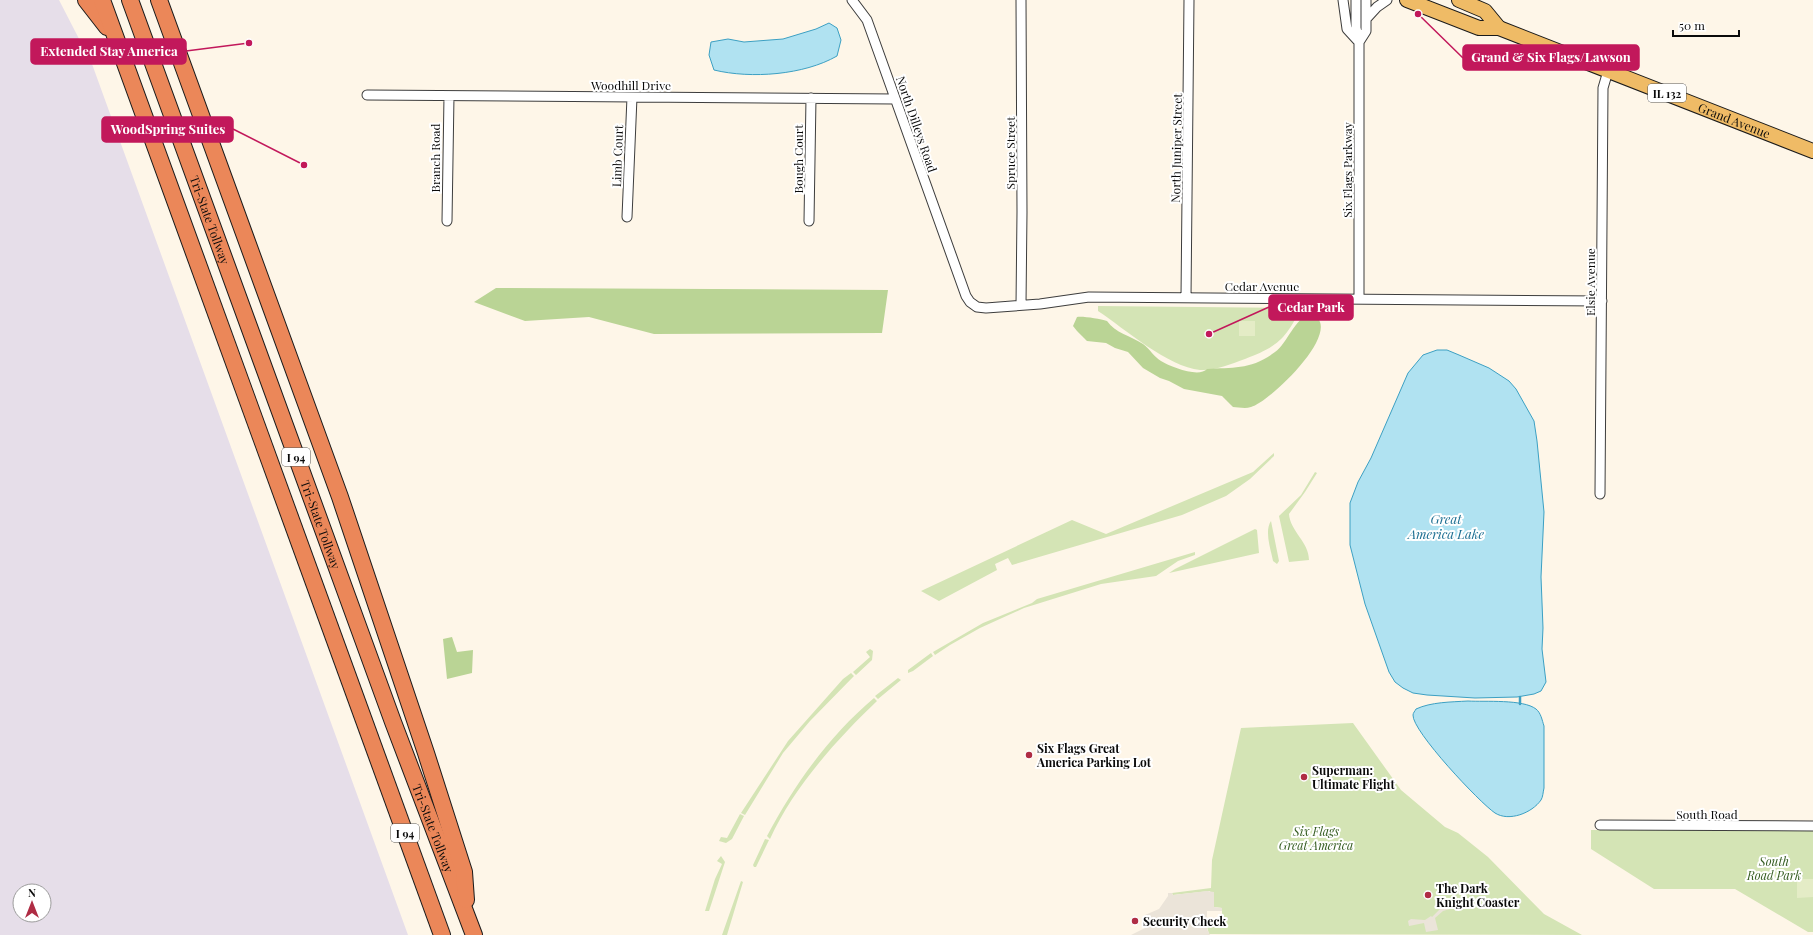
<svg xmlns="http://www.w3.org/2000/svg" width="1813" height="935" viewBox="0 0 1813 935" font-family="'Playfair Display',serif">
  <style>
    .industrial { fill: #e6dee9; fill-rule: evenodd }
    .green { fill: #d4e4b5 }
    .forest { fill: #bad495 }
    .pitch { fill: #e4ecc6 }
    .plaza { fill: #ebe4d9 }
    .water { fill: #b0e2f1; stroke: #3ca0c3 }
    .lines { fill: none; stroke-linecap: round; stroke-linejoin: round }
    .stream { stroke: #3ca0c3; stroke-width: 2.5 }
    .minor-casing { stroke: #3d3d3d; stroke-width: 11 }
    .primary-casing { stroke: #1b1b1b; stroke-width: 16 }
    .motorway-casing { stroke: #1b1b1b; stroke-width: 18 }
    .minor { stroke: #fff; stroke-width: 9 }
    .primary { stroke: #efbb66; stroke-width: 14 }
    .motorway { stroke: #eb8759; stroke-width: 16 }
    .poi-dot { fill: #af2c44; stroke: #fff; stroke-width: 1.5 }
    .labels { text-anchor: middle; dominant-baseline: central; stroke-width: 4; stroke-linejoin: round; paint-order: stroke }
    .shield { fill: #fff; stroke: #545454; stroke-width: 1 }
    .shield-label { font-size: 11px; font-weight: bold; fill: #0a0a0a }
    .street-label { font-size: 12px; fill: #0a0a0a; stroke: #fff }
    .poi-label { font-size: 12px; font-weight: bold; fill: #0a0a0a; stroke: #fff; text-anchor: start }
    .park-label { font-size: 12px; font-style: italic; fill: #345c20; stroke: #fff }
    .water-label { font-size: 13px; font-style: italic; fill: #1d6f92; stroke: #fff }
    .leader { fill: none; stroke: #c2185b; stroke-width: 1.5 }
    .callout-dot { fill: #c2185b; stroke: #fff; stroke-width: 1.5 }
    .callout { fill: #c2185b; stroke: #c2185b; stroke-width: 1.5 }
    .callout-label { font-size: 13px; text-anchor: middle; font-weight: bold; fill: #fff }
  </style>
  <rect width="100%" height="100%" fill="#fef6e8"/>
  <!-- industrial -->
  <path class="industrial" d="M0,0h59l33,64 316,871h-408zM20,891h24v24h-24z"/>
  <!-- green -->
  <path class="green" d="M1098,306l203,2c-15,31 -24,39 -56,51 -14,5 -30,12 -45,11 -32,-3 -75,-41 -102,-59z
    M1274,453v3l-24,23 -24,17 -44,19 -170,50 -4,-7 -13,6 2,6 -58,31 -18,-10 151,-71 34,14 147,-62z
    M1315,472l2,1 -12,19 -16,22c1,17 20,28 20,46l-20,2 -10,-46 22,-21z
    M1271,521l8,40 -2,3 -4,-3c-2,-11 -9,-30 -2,-40z
    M1255,529l2,1 2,23 -90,20 6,-4z
    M1195,552v3l-17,6 -22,15 -55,8 -77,24 -44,20 -30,17 -15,10 -2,-3 50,-29 49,-20 5,-4z
    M870,649l3,2 -1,9 -16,15 -3,-3 17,-15 -4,-5z
    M931,653l2,3 -20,15 -5,2v-3z
    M851,673l3,3 -44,45 -27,32 -38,62 -4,-2 47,-72 55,-62z
    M898,678l3,2 -23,19 -3,-3z
    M874,698l3,3c-40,38 -84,87 -107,138l-3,-3c27,-51 62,-100 107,-138z
    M1353,723l48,67 44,37 13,6 30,24 56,57 38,21 -373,-1 -3,-11 16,1v-16l-8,-1 -4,-16 -37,4 -1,-2 39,-5 1,-28 29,-132z
    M740,814l4,2 -12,23 -6,4 -7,-2 2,-4 6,1z
    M1591,830h222v102h-5l-73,-43h-81l-63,-40z
    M765,839l4,1 -13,27h-2l-1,-2z
    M721,856l4,6 -16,49h-4l10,-32 7,-15 -5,-3z
    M741,881l2,1 -16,53h-5z"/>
  <!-- forest -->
  <path class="forest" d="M496,288l392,2 -6,43 -228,1 -65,-17 -64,4 -51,-19z
    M1311,314c37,13 -41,88 -60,93 -6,2 -13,0 -18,0l-11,-11 -38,-7 -15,-8 -9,-3 -17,-10 -15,-16 -13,-4 -9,-5 -19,-2 -10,-10 -4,-5 4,-9c6,-1 23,2 30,4 8,12 24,15 36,23 7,5 11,13 18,17 10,6 38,17 46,8 26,-2 44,1 68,-17 13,-9 19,-34 36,-38z
    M452,637l5,15 16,-2 -1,23 -25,6 -4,-40z"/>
  <!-- pitch -->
  <path class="pitch" d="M1239,321h16v15h-16z
    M1797,879h16v18l-16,1z"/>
  <!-- plaza -->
  <path class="plaza" d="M1207,891l7,1v15l8,1v3h-15v18l3,6h-79l16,-8h4v-5l-3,-1 -3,-6 14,-6 9,-13v-3h4l1,2z
    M1441,908l9,1 -7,2 -8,7 3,12 -12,2 -2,-9 -15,3 -1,-5 3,-2 14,1 6,-4 1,1z"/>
  <!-- water -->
  <path class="water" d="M829,23l8,5 4,12 -4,16c-33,19 -86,23 -123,14l-5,-15 2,-13 17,-3 16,3 39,-3 33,-10z
    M1437,350h10l12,5 30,13 20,13 7,8 18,32 3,20 7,71 -3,65 2,51 -1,21 4,33 -5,9 -7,3 -17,3 -42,1 -48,-3 -14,-2 -10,-5 -8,-6 -6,-10 -24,-68 -15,-59v-42l8,-21 13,-24 37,-85 15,-18z
    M1468,701c17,1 55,-2 68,8 5,4 6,11 8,17v62c-1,4 -1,9 -3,12 -9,13 -32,22 -46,13 -15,-10 -83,-82 -82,-98 0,-2 2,-4 3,-6 15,-7 35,-7 52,-8z"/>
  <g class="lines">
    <!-- stream -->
    <path class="stream" d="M1520,704v-7"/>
    <!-- minor casing -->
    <g class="minor-casing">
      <path id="minor" d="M852,0l15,20 99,276 4,6 7,5 9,1 54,-4 49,-7 513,4
        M1343,0l4,29 11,12
        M1356,0v28l3,14v256
        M1366,19l11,-12 10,-7
        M1359,42l7,-11v-31
        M367,95l528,4
        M627,217l5,-120
        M447,221l2,-125
        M809,221l2,-123
        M1186,297l3,-297
        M1021,305l1,-93 -1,-212
        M1600,494l3,-406 5,-17
        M1600,825l213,1"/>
    </g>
    <!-- primary casing -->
    <g class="primary-casing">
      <g id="primary">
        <path id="s1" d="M1407,0l72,28h20l314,123"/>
        <path d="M1459,0l26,11 14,17"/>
      </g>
    </g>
    <!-- motorway casing -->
    <g class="motorway-casing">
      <g id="motorway">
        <path d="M86,0l21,27"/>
        <path d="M102,0l340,935"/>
        <path id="s2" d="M130,0l263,722 81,213"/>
        <path d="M159,0l181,497 86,256 38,119 2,28"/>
      </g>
    </g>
    <!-- minor -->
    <use href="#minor" class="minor"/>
    <!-- primary -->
    <use href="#primary" class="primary"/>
    <!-- motorway -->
    <use href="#motorway" class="motorway"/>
  </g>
  <!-- markers -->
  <g class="poi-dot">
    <circle cx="1029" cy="755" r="4"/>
    <circle cx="1304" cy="777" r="4"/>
    <circle cx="1428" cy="895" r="4"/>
    <circle cx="1135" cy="921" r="4"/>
  </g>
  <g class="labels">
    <!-- shield labels -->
    <g class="shield">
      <rect x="1648" y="84" width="38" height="18" rx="3"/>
      <rect x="282" y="448" width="28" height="18" rx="3"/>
      <rect x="391" y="824" width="28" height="18" rx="3"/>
    </g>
    <g class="shield-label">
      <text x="1667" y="93">IL 132</text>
      <text x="296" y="457">I 94</text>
      <text x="405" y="833">I 94</text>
    </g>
    <!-- street labels -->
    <g class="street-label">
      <text x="631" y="85">Woodhill Drive</text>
      <text stroke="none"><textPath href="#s1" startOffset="350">Grand Avenue</textPath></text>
      <text transform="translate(917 124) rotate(71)">North Dilleys Road</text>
      <text transform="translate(1176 148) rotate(-89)">North Juniper Street</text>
      <text transform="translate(1010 153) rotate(-90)">Spruce Street</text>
      <text transform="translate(617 156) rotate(-88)">Limb Court</text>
      <text transform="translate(435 158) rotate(-90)">Branch Road</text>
      <text transform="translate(798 159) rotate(-90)">Bough Court</text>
      <text transform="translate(1347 170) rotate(-90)">Six Flags Parkway</text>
      <text stroke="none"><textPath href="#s2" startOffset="234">Tri-State Tollway</textPath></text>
      <text transform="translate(1590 282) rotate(-90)">Elsie Avenue</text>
      <text x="1262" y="286">Cedar Avenue</text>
      <text stroke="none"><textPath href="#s2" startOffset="558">Tri-State Tollway</textPath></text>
      <text x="1707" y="814">South Road</text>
      <text stroke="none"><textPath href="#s2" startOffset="882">Tri-State Tollway</textPath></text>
    </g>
    <!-- poi labels -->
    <g class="poi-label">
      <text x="1037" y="748">Six Flags Great<tspan x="1037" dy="14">America Parking Lot</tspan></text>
      <text x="1312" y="770">Superman:<tspan x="1312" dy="14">Ultimate Flight</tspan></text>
      <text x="1436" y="888">The Dark<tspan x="1436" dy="14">Knight Coaster</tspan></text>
      <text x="1143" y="921">Security Check</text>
    </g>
    <!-- park labels -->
    <g class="park-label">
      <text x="1316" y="831">Six Flags<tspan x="1316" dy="14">Great America</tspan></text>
      <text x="1774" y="861">South<tspan x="1774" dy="14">Road Park</tspan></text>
    </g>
    <!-- water labels -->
    <g class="water-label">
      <text x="1446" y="518">Great<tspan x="1446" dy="15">America Lake</tspan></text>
    </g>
  </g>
  <!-- callouts -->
  <path class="leader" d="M249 43L186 51M1418 14L1463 58M304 165L233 129M1209 334L1269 307"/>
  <g class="callout-dot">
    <circle cx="249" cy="43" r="4"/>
    <circle cx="1418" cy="14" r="4"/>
    <circle cx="304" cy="165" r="4"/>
    <circle cx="1209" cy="334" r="4"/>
  </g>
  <g class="callout">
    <rect x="31" y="39" width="155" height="25" rx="4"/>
    <rect x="1463" y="45" width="176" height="25" rx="4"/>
    <rect x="102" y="117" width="131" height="25" rx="4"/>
    <rect x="1269" y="295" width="84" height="25" rx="4"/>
  </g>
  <g class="callout-label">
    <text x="109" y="56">Extended Stay America</text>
    <text x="1551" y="62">Grand &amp; Six Flags/Lawson</text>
    <text x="168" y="134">WoodSpring Suites</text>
    <text x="1311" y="312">Cedar Park</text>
  </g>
  <!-- north arrow -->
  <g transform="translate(32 903)"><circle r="19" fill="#ffffff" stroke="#9d9d9d"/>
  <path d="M0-3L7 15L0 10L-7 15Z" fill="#af2c44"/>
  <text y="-6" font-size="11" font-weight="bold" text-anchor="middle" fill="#0a0a0a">N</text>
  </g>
  <!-- scale -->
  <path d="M1673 30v6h66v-6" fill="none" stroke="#0a0a0a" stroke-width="2"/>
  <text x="1679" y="30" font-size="12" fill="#0a0a0a" stroke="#ffffff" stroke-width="3" paint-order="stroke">50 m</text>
</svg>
